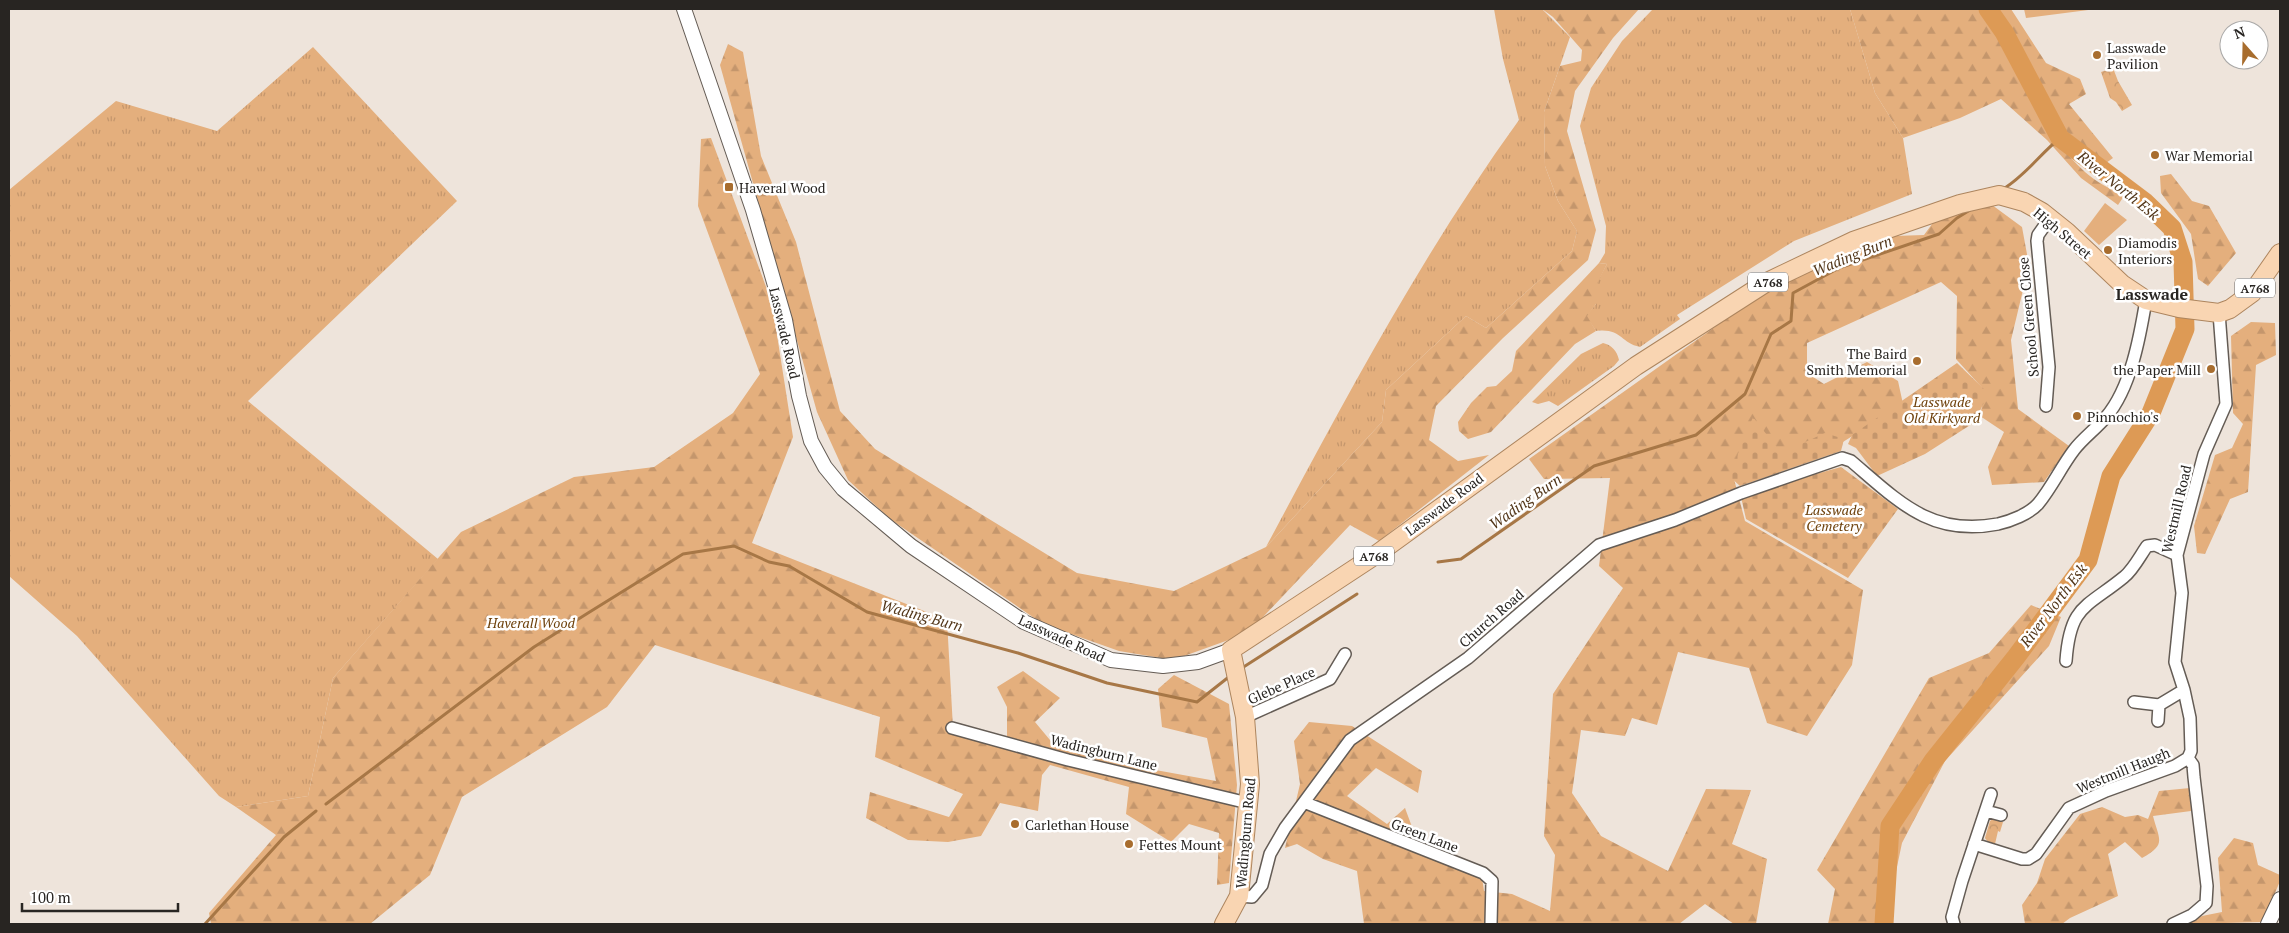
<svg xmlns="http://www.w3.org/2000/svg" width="2289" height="933" viewBox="0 0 2289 933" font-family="'PT Serif',serif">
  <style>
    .grass { fill: url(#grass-tufts) }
    .forest { fill: url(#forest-firs) }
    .cemetery { fill: url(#cemetery-stones) }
    .park { fill: url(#park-crowns) }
    .garden { fill: #e4af7d }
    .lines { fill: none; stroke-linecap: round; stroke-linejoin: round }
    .stream { stroke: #a77746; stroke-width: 3 }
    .river { stroke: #dd9a55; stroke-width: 19 }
    .minor-casing { stroke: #645c55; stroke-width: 14 }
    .tertiary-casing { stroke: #645c55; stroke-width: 16 }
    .primary-casing { stroke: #ad855e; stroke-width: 20 }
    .minor { stroke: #fff; stroke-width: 11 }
    .tertiary { stroke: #fff; stroke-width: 14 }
    .primary { stroke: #f9d5b2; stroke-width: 18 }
    .poi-dot { fill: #a86d2e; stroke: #fff; stroke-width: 2 }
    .labels { text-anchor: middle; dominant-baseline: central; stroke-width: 5; stroke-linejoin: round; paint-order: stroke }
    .shield { fill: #fff; stroke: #686664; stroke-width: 1 }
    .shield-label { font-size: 12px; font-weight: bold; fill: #282522 }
    .poi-label { font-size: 14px; fill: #282522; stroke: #fff; text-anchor: start }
    .street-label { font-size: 14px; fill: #282522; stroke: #fff }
    .park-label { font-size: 14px; font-style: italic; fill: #6e410b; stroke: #fff }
    .water-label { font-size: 15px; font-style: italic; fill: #523619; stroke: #fff }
    .quarter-label { font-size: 16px; font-weight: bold; fill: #282522; stroke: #fff }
  </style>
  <defs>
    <pattern id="grass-tufts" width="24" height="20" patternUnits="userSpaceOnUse" patternTransform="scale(1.25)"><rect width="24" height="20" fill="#e4af7d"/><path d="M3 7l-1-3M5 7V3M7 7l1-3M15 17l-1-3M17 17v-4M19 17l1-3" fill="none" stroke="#c4966c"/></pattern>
    <pattern id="forest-firs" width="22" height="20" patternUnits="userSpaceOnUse" patternTransform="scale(1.25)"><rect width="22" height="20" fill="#e4af7d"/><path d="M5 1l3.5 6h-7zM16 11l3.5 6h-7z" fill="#c4966c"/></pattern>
    <pattern id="cemetery-stones" width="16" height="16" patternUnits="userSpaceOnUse" patternTransform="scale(1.25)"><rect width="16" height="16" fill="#e4af7d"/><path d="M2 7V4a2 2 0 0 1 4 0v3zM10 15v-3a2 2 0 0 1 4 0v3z" fill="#c4966c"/></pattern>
    <pattern id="park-crowns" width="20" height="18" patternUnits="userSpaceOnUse" patternTransform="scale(1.25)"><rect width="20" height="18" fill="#e4af7d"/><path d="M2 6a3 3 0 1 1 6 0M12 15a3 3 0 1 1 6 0" fill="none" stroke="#c4966c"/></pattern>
  </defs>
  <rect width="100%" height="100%" fill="#eee4db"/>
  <!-- grass -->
  <path class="grass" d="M1494,9h48l28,28 -26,75 1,54 13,35 19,30 -5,20 -86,77 -20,-12 -80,74 -4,32 -116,125c78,-146 156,-293 253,-427l-16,-61z
    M1653,9h197l25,84 28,45 9,56 -118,47 -117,74 3,4 -40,28c-20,-4 -18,-19 -44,-16l-10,-15 10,-12 -1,-18 12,-22 -8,-1 6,-10 1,-27 -26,-100 11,-38 31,-47z
    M313,47l144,154 -209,200 190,158 -105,119 -25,118 -72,11 -17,-11 -142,-160 -68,-60v-386l107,-89 101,30z
    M1603,343c9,2 14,8 16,17l-5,6 -56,40 -9,-5 -11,3 -6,-2 49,-48z"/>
  <!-- forest -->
  <path class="forest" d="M1542,9h97l-26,29 -38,53 -8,40 29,99 -8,30 -85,78 -67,68 -7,34 29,21 31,-6 -110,86 -29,-16 -102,108 -75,27 -54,-9 -76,-27 -153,-105 -42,-39 -31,-68 -97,-347 8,-21 15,8 18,104 35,86 44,169 35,38 202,124 97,18 92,-44 116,-125 4,-32 80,-74 20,12 86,-77 5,-20 -19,-30 -13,-35 -1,-54 16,-46 21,-5 1,-11 -29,-33z
    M1850,9h131c35,53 56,119 104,163 11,10 26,17 39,24l-6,9 -37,-27 -34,-38 -46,-41 -41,19 -57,20 -28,-45z
    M1994,9h17l35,54 34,16 6,15 -17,10 44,54 -7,5 -39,-31z
    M711,138l61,165 21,134 -41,106 195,77 6,108 54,12v-33l-10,-20 26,-16 37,27 -25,24 20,24 84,21 77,14 -9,-43 -45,-11 -4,-38 16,-14 55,29 8,81 -8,98 -12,2 2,-52 -30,-9 -18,18 -45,-28 3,-27 -79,-22 -8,10 -4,36 -38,-8 -19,33 -33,6 -40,-2 -42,-22 4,-26 79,25 14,-23 -88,-37 5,-40 -225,-72 -48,62 -145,90 -32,78 -60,49h-159l-2,-11 67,-78 -40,-28 72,-11 25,-118 128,-146 113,-55 80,-10 79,-54 27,-39 -62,-168 3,-67z
    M2171,174l21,27 17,5 27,47 -28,33 -10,-7 -7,-45 -30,-41 -1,-17z
    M1988,202l34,25 7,38 -18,75 7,69 51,37 -25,36 -52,3 -4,-18 16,-35 -24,-16 5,-25 -29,-32 1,-63 -16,-14 -134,61v30l17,11 43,-22 31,19 5,23 -68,43 -102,28 12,46 118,69 -11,75 -45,71 -40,-13 -18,-55 -71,-16 -21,73 -25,-7 -7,18 -44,-6 -9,63 29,43 67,35 38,-82 45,1 -19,54 35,15 -11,65h-22l-29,-20 -26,20h-315l-7,-53 -34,-12 -26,-15 -12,4 15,-64 -6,-43 15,-19 43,4 70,45 -4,22 -42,-25 -29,28 40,28 18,-16 13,35 63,28 3,20 28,3 38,17 5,-56 -11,-19 9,-142 70,-106 -24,-22 11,-88 -66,1 -15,-20 245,-174 120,-49 30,-1 11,-15z
    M1599,263l8,1 -11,22v18l-9,12 9,15 -21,13 -84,88 -23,7 -9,-8 -1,-9 13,-19 16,-16 9,-1 16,-15 4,-20z
    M2251,322l24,1 1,32 -20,10 -8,127 -18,7 -25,55 -8,-1 -3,-27 21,-71 17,-7 11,-24 -10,-11 -2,-77z
    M2031,605l30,12 -12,29 -104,115 -43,82 -17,81h-57l7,-35 -18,-19 112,-192 60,-25z
    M2190,788l1,23 -38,5c6,24 14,28 -11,42l-17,-16 -17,12 10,42 -48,22 -8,6h-37l-3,-19 15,-22 8,-24 35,-45 22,-7 23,10 13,-2 10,4 11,-28z
    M2234,838l19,5 5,22 22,10v6l-17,41 -75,2 14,-8 20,-4 -4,-54z"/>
  <!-- cemetery -->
  <path class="cemetery" d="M1957,363l31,30 -13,29 -50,32 -48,22 -21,-28 -8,-4 4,-9z
    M1753,417l28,36 44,-20 19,6 -3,12 -101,35 -11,-10z
    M1841,467l57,42 -50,69 -102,-59 -5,-22 24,-9z"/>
  <!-- park -->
  <path class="park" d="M2113,68l5,13 14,24 -10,6 -6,-9 -6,-4 -9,-26z
    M1993,819l10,3 -3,10 -2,-1 -3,13 -7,-2 -3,-4 5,-17z"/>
  <!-- garden -->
  <path class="garden" d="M2024,9h72l-70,9z
    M2105,203l22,17 -28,25 -15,-14z"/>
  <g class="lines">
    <!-- stream -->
    <path class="stream" d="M2003,189c22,-13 37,-35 57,-51
      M1438,562l23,-3 133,-93 102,-31 49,-41 26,-60 20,-13 2,-28 46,-25 100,-34 18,-16 13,-8
      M1242,668l115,-74
      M326,804l208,-157 54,-34 95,-59 51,-8 35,16 20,4 78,46 151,41 89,30 90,19 33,-26
      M205,924l79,-87 32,-26"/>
    <!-- river -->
    <path class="river" d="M1884,924l6,-98 43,-65 83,-104 72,-97 23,-84 40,-63 34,-84 -2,-67 -11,-34 -27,-26 -85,-64 -56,-106 -16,-23"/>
    <!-- minor casing -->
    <g class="minor-casing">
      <path id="minor" d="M2046,406l3,-39 -12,-126 1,-6 12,-17
        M2066,661c4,-56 20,-53 58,-84 9,-7 16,-21 23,-31l8,-1 22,10
        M2134,702l25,3 25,-15
        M1245,717l85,-38 15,-25
        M2158,721l1,-16
        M952,728l116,32 180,43
        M1306,803l177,70 9,8 -1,43
        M1986,811l15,4
        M1974,844l48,15h6l8,-5 33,-46 37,-17 69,-25 13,-8
        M1239,896l13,1 10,-12 8,-31 15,-26 65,-88 118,-82 131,-113 76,-25 66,-27 101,-35 9,3c47,40 80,76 147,63 13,-3 31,-10 40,-20 14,-17 23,-37 36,-54 9,-12 22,-21 32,-33 25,-29 34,-81 40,-117
        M1954,924l-2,-7 10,-36 29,-87
        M2173,924l19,-9 14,-12 1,-17 -13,-109 -1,-12 -5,-7 3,-7 -1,-33 -6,-28 -9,-28 7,-69 -5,-38 27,-101 22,-50 -7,-91"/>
    </g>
    <!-- tertiary casing -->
    <g class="tertiary-casing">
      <path id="tertiary" d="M684,9l69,201 32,110 14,76 12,45 14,26 18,22 68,57 113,76 87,38 52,6 35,-4 33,-12
        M2268,924l12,-25"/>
    </g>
    <!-- primary casing -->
    <g class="primary-casing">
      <path id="primary" d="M1224,924l15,-28 11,-112 -5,-67 -14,-67 146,-96 259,-188 131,-84 86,-41 107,-37 39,-9 25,7 18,10 25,20 55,52 24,16 33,8 40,5 11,-4 22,-16 28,-40"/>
    </g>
    <!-- minor -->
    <use href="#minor" class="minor"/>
    <!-- tertiary -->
    <use href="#tertiary" class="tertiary"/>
    <!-- primary -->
    <use href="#primary" class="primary"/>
  </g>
  <!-- markers -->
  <g class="poi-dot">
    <circle cx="2097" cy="55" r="5"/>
    <circle cx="2155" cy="155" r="5"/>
    <rect x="724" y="182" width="10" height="10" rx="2.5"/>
    <circle cx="2108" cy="250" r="5"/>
    <circle cx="1917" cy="361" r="5"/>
    <circle cx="2211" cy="369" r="5"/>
    <circle cx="2077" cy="416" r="5"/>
    <circle cx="1015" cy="824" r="5"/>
    <circle cx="1129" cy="844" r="5"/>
  </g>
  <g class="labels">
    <!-- shield labels -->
    <g class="shield">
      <rect x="1748" y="272.5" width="40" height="19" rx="4"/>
      <rect x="2235" y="278.5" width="40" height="19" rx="4"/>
      <rect x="1354" y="546.5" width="40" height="19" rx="4"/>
    </g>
    <g class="shield-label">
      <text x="1768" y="282">A768</text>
      <text x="2255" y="288">A768</text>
      <text x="1374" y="556">A768</text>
    </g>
    <!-- poi labels -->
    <g class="poi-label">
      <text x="2107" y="47">Lasswade<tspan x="2107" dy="16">Pavilion</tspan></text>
      <text x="2165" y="155">War Memorial</text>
      <text x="739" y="187">Haveral Wood</text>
      <text x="2118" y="242">Diamodis<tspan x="2118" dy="16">Interiors</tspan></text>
      <text x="1907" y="353" text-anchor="end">The Baird<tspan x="1907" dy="16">Smith Memorial</tspan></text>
      <text x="2201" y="369" text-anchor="end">the Paper Mill</text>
      <text x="2087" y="416">Pinnochio's</text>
      <text x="1025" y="824">Carlethan House</text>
      <text x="1139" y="844">Fettes Mount</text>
    </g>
    <!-- street labels -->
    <g class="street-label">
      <text transform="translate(2063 233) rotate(40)">High Street</text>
      <text transform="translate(2028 317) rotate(-95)">School Green Close</text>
      <text transform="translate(785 333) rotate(77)">Lasswade Road</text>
      <text transform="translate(1444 504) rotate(-37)">Lasswade Road</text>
      <text transform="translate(2176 509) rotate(-77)">Westmill Road</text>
      <text transform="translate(1491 618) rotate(-41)">Church Road</text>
      <text transform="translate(1062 638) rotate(25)">Lasswade Road</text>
      <text transform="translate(1281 685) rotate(-24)">Glebe Place</text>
      <text transform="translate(1104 752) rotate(14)">Wadingburn Lane</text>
      <text transform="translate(2123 770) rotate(-22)">Westmill Haugh</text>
      <text transform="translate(1245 833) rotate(-85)">Wadingburn Road</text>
      <text transform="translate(1425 835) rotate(21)">Green Lane</text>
    </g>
    <!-- park labels -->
    <g class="park-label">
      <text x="1942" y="401">Lasswade<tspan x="1942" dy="16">Old Kirkyard</tspan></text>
      <text x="1834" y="509">Lasswade<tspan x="1834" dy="16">Cemetery</tspan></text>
      <text x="531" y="622">Haverall Wood</text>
    </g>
    <!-- water labels -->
    <g class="water-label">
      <text transform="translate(2119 185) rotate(39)">River North Esk</text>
      <text transform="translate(1852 255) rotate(-22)">Wading Burn</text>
      <text transform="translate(1525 501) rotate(-35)">Wading Burn</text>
      <text transform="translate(2053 605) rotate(-53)">River North Esk</text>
      <text transform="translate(922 615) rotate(15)">Wading Burn</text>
    </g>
    <!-- quarter labels -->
    <g class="quarter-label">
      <text x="2152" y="294">Lasswade</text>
    </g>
  </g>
  <!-- border -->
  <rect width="2289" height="933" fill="none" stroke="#282522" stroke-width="20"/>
  <!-- north arrow -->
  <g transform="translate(2244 45) rotate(340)"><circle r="24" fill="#ffffff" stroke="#a9a8a7"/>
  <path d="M0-4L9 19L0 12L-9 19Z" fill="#a86d2e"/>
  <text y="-8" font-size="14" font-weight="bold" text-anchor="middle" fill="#282522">N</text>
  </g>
  <!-- scale -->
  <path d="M22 903v8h156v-8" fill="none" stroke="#282522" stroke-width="2.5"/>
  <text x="30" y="903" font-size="15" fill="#282522" stroke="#ffffff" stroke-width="4" paint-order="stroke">100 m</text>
</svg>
